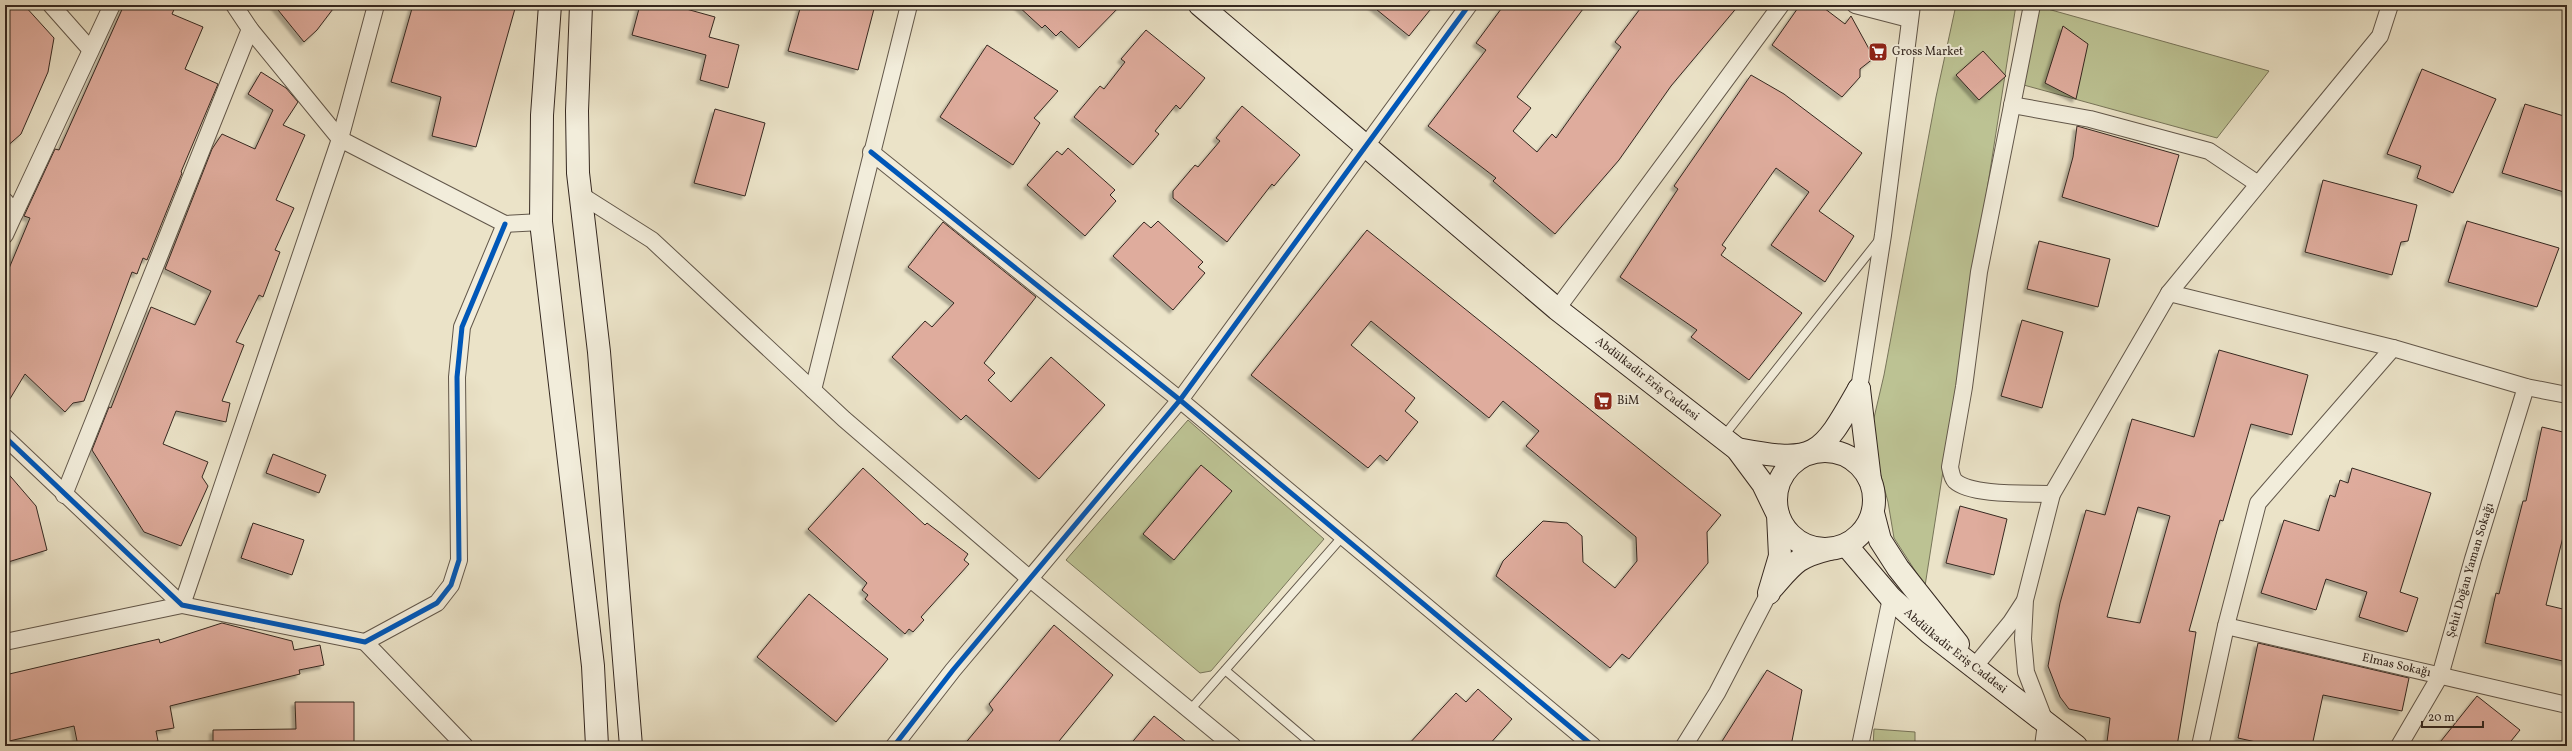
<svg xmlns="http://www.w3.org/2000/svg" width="2572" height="751" viewBox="0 0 2572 751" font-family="Vollkorn,serif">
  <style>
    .green { fill: #bcc293; stroke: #78755a }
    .building { fill: #dfac9d; stroke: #352820; fill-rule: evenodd; filter: url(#shadow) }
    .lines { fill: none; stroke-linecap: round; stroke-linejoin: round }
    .lane-casing { stroke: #62574a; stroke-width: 10 }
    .street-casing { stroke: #62574a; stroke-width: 18 }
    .secondary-casing { stroke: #352820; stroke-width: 24 }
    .lane { stroke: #f2eddb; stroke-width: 8 }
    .street { stroke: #f2eddb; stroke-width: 16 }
    .secondary { stroke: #f2eddb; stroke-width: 22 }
    .cycleway-casing { stroke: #f2eddb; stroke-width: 8 }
    .cycleway { stroke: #0057b8; stroke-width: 5 }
    .labels { text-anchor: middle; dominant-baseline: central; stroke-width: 4; stroke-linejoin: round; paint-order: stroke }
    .poi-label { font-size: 12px; fill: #352820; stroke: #f2eddb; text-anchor: start }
    .street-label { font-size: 12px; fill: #352820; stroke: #f2eddb }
  </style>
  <defs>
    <filter id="shadow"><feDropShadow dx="-3.5" dy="3.5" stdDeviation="1" flood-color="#0004"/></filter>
  </defs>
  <rect width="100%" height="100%" fill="#ebe3c8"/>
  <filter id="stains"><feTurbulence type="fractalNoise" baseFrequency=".005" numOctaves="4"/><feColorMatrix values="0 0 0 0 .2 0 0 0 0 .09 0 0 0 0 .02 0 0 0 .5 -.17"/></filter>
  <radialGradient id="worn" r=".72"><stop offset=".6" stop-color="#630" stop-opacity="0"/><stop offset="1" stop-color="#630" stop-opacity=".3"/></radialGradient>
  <!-- green -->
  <path class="green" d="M1956,5h60l-91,581 -31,-48 -6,-36 -18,-67 14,-60 52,-278z
    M2037,6l232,65 -52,67 -197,-54z
    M1188,420l136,119 -113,132 -11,2 -134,-113z
    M1874,729l41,3v14h-42z"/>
  <!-- building -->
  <path class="building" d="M5,5h19l30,33 -6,34 -27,62 -16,14z
    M124,5h52l-4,9 31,13 -18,42 33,15 -37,88 1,1 -35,87 -4,-2 -6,16 -5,-2 -48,129 -11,2 -8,9 -40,-38 -20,33v-129l25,-60 -6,-2 31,-67 4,1z
    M274,5h62l-19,25 -13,12z
    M413,5h103l-40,142 -44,-11 9,-39 -50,-15z
    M640,5h32l43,12 -6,20 30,8 -11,43 -28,-8 6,-25 -74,-20z
    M801,5h74l-17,65 -70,-19z
    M1017,5h104l-42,43 -18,-17 -5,5 -11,-11 -3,3z
    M1371,5h63l-25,31z
    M1504,5h82l-69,92 14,11 -18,23 24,21 15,-18 4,4 65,-91 -6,-5 28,-37h96l-68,81 -52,74 -64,74 -62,-53 3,-3 -68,-52 58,-76 -10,-7z
    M1800,5h20l25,19 6,-8 23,42 -14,11v8l-18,20 -70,-52z
    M2063,26l25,18 -12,55 -31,-16z
    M1146,30l59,48 -25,31 -4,-4 -21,26 4,3 -26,31 -59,-48 26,-31 4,3 21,-27 -4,-3z
    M987,45l71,46 -24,27 6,5 -27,42 -73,-48z
    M1983,51l23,25 -27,24 -23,-25z
    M2422,69l74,30 -43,94 -36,-15 4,-12 -34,-12z
    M261,72l25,16 12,14 -15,23 22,10 -29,65 18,8 -19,42 5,2 -17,45 -4,-2 -23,47 8,3 -22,56 8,2 -4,19 -50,-11 -13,33 45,18 -6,15 6,9 -27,60 -37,-14 -52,-82 17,-43 2,1 40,-101 44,18 16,-34 -46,-22 47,-120 10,-15 33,15 18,-39 -25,-16z
    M1751,75l33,19 78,59 -43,58 35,25 -29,46 -54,-37 38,-53 -33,-24 -54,77 4,3 -5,7 81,58 -53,67 -58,-43 6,-7 -77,-53 58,-88 -4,-3z
    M2525,104l42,13v76l-65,-20z
    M1242,106l58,49 -26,31 -2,-2 -45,58 -54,-44v-7l22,-26 3,2 22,-26 -4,-3z
    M715,109l50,14 -20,73 -51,-13z
    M2077,126l102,29 -21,72 -96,-30 11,-40z
    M1068,148l47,42 -5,5 6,6 -31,35 -58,-51 30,-34 5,4z
    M2323,180l94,25 -9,36 -7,1 -9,33 -87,-23z
    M1158,221l45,41 -5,5 7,6 -32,37 -60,-54 31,-34 7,6z
    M2467,221l92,27 -22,59 -89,-25z
    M943,222l93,75 -52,66 11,10 -7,7 23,22 40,-45 54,48 -66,74 -73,-64 -5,5 -69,-63 33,-36 7,6 22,-24 -46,-36z
    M1367,230l354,285 -14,17 1,31 -79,96 -7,-5 -12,14 -114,-92 7,-15 40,-40 24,2 15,13 1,26 32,26 22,-27 -1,-24 -110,-91 13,-15 -36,-30 -14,17 -118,-97 -20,24 64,53 -10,13 13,11 -31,39 -7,-6 -12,13 -117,-93z
    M2039,241l71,18 -12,48 -71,-18z
    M2022,320l41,12 -21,76 -41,-12z
    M2219,350l89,25 -16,60 -41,-11 -28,97 -3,-1 -31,111 7,1 -19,114h-45l-25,-4 3,-24 -41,-9 -9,-12 -12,-31 12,-63 26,-93 19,5 27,-96 62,18zM2138,507l32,9 -30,107 -33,-6z
    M2542,427l25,6v88l-21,84 21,5v52l-82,-19 11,-50 3,1 24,-93h3z
    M273,454l53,21 -7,18 -53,-20z
    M1201,465l31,26 -58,69 -31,-26z
    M863,468l62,57 2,-2 41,31 -4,6 5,4 -48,53 3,3 -11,12 -4,-3 -4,5 -40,-35 3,-4 -6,-5 5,-7 -59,-54z
    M2352,468l79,25 -31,99 18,6 -11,34 -48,-15 8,-25 -41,-13 -10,31 -55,-17 23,-73 35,11 11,-36 5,2 5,-17 8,3z
    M5,470l31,36 11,44 -42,13z
    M1960,506l47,13 -13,56 -48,-12z
    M253,523l51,17 -12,35 -51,-17z
    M809,594l79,65 -52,63 -79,-65z
    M222,623l70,18 2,9 26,-5 4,20 -25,5 1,4 -130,32 4,22 -18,3 2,10 -23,5h-57l-4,-20 -69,16v-67l154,-36 1,4z
    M1054,625l59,50 -58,71h-92l30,-36 -4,-6z
    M2258,643l151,35 -7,33 -79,-16 -11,51h-38l-36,-8z
    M1767,670l35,20 -11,56h-72z
    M1478,689l34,30 -24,27h-81l49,-53 10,9z
    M2477,696l43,34 -13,16h-70z
    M295,702h59v44h-141v-16l83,-1z
    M1154,716l37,30h-62z"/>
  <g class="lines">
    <!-- lane casing -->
    <g class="lane-casing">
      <path id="lane" d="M1723,437l156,-197
        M1225,670l89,76
        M1190,710l153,-174"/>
    </g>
    <!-- street casing -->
    <g class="street-casing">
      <g id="street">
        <path d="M51,5l39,44"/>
        <path d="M234,5l16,24 90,110"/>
        <path d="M1855,5l54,14"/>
        <path d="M2032,5l-53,267 -15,115 -14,80c1,5 2,11 5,14 16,15 74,12 97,13"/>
        <path d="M2012,105l78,14 119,32 49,33"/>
        <path d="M340,139l36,-134"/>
        <path d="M871,152l309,248 413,346"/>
        <path d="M581,195l71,45 192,179 185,159 204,168"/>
        <path d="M5,201l10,12 -10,22"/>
        <path d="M15,213l97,-208"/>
        <path d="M2169,293l224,55 133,39 41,8"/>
        <path d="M1557,309l224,-304"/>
        <path d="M1859,389l24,-154 29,-230"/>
        <path d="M813,390l96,-385"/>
        <path d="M5,437l177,168 183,37 72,-39 14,-18 8,-25 -2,-183 5,-50 43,-103"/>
        <path d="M64,495l186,-466"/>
        <path id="s1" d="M2226,626l341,79"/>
        <path d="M5,642l177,-37 158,-466 165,85 36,-2"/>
        <path d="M365,642l100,104"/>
        <path d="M1975,666l36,-44 13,-20"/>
        <path d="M894,746l59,-76 227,-270 289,-395"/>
        <path d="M1684,746l33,-53 52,-100"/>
        <path d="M1860,746l31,-148"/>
        <path d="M2043,746l3,-22 -20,-52 -3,-33 2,-39 27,-106 117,-201 211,-257 10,-31"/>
        <path d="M2200,746l26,-120 32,-123 135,-155"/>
        <path id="s2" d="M2399,746l41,-70 33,-117 53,-172"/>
      </g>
    </g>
    <!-- secondary casing -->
    <g class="secondary-casing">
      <g id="secondary">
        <path d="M550,5l-8,110 -1,107 52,444 4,80"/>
        <path d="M581,5l-4,106 1,62 21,179 32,394"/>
        <path id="s3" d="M1200,5l357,304 180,140 26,35 15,31 2,41 -11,37"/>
        <path d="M1859,389l11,91"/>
        <path d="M1737,449c79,15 83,9 122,-60"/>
        <circle cx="1825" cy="500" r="49"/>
        <path d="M1873,513l7,27 18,28 60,76"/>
        <path id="s4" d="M1846,545l45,53 39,35 146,113"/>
        <path d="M1773,587c21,-24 24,-30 56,-38"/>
      </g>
    </g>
    <!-- lane -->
    <use href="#lane" class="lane"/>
    <!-- street -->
    <use href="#street" class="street"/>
    <!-- secondary -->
    <use href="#secondary" class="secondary"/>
    <!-- cycleway casing -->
    <g class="cycleway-casing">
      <path id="cycleway" d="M871,152l309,248 413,346
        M5,437l177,168 183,37 72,-39 14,-18 8,-25 -2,-183 5,-50 43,-103
        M894,746l59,-76 227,-270 289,-395"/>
    </g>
    <!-- cycleway -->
    <use href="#cycleway" class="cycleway"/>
  </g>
  <!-- icons -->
  <defs>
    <g id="supermarket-square" transform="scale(1)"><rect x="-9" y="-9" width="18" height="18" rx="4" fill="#8f2418" stroke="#f2eddb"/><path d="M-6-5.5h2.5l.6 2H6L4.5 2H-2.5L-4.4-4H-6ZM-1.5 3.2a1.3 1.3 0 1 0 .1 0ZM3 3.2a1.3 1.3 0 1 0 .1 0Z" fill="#fff"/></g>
  </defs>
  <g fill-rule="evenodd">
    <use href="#supermarket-square" x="1878" y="52"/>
    <use href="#supermarket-square" x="1603" y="401"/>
  </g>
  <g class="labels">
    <!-- poi labels -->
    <g class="poi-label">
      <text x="1892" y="52">Gross Market</text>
      <text x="1617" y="401">BiM</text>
    </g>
    <!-- street labels -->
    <g class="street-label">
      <text stroke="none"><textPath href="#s3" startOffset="583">Abdülkadir Eriş Caddesi</textPath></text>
      <text stroke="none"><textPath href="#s2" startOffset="191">Şehit Doğan Yaman Sokağı</textPath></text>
      <text stroke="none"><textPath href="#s4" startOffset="153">Abdülkadir Eriş Caddesi</textPath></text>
      <text stroke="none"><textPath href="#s1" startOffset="175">Elmas Sokağı</textPath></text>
    </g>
  </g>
  <!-- margin -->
  <rect width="2572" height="751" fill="none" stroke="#ebe3c8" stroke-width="20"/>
  <rect x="6" y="6" width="2560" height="739" fill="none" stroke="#352820" stroke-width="2"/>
  <rect x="10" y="10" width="2552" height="731" fill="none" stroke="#352820"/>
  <!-- scale -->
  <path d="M2422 721v6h61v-6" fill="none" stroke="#352820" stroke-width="2"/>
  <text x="2428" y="721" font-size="12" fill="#352820" stroke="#f2eddb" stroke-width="3" paint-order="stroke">20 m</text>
  <rect width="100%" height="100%" filter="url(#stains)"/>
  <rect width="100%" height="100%" fill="url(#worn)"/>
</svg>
